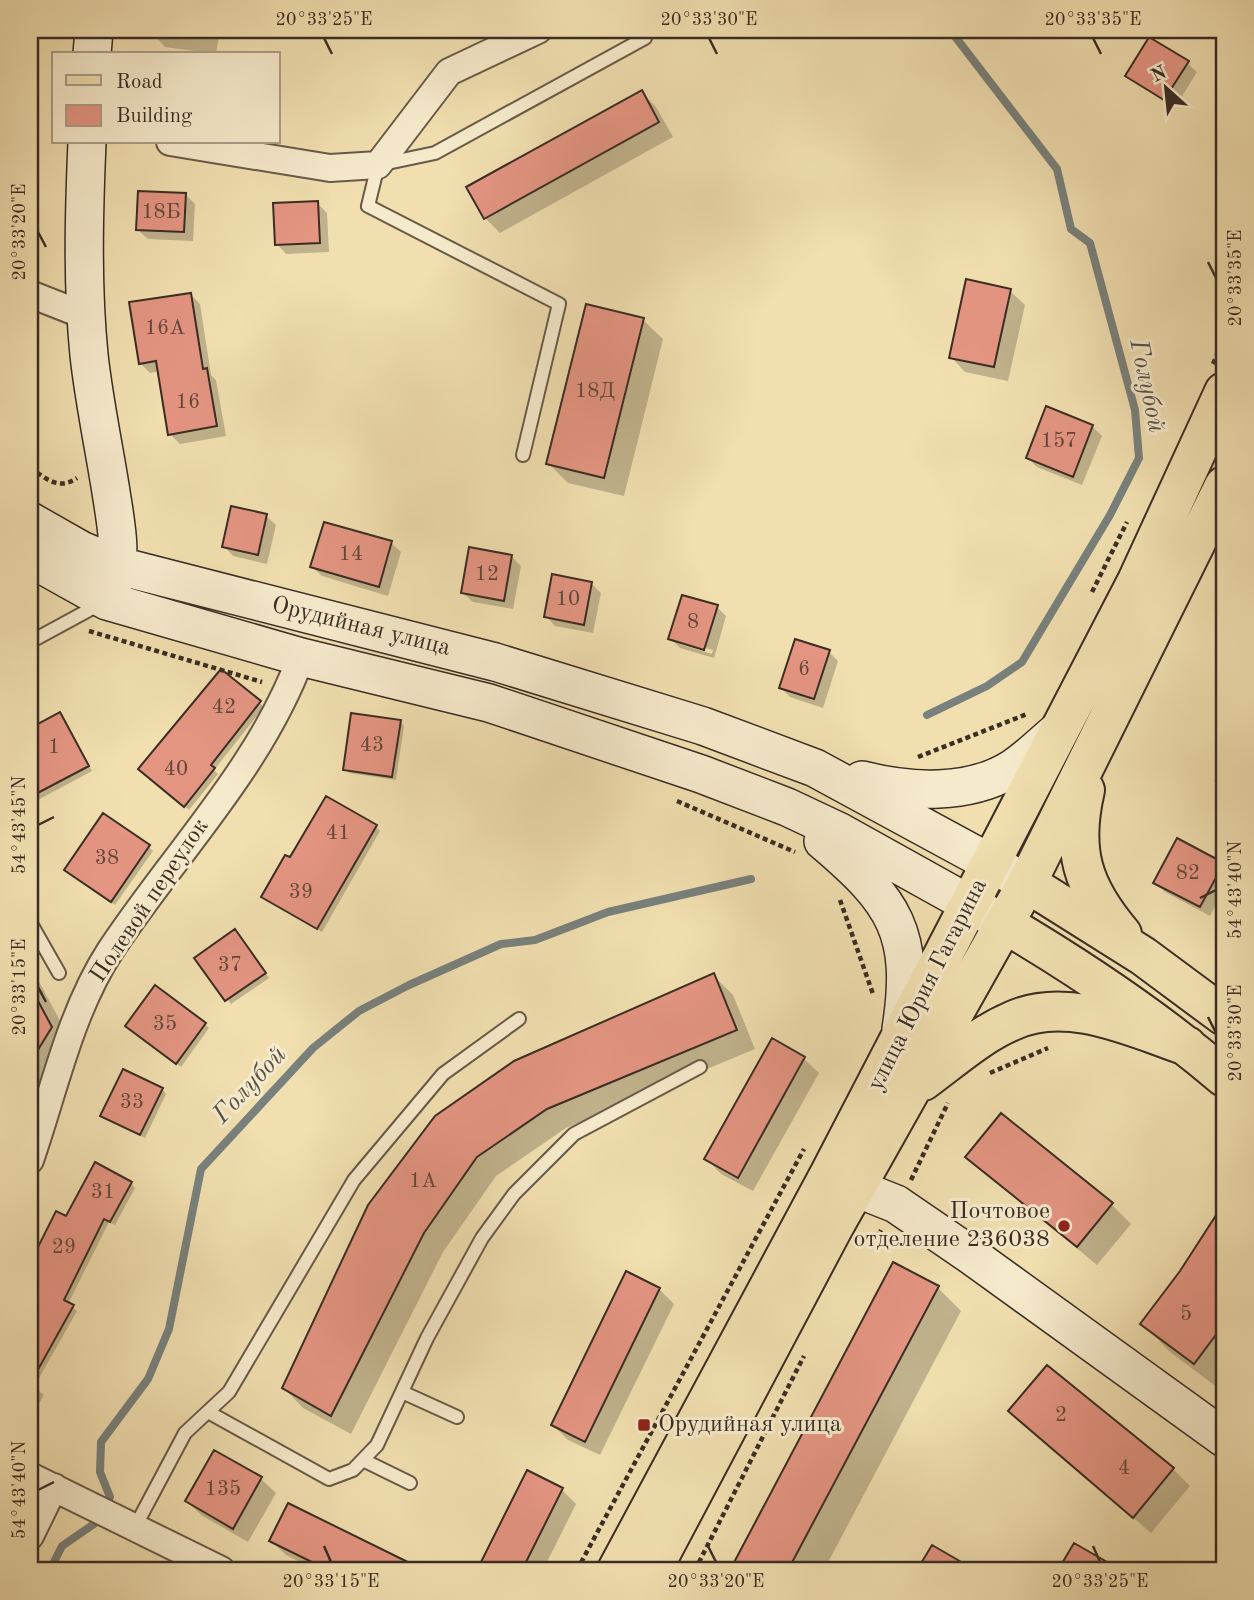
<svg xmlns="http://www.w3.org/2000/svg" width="1254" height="1600" viewBox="0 0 1254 1600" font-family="'Old Standard TT',serif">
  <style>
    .shadow { fill: #0003; fill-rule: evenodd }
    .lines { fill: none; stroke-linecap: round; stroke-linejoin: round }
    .stream { stroke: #78817d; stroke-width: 8 }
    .building { fill: #e49582; stroke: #3a2d24; stroke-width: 2 }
    .lane-casing { stroke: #685a47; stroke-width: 16 }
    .street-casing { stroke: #685a47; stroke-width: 30 }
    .secondary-casing { stroke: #3a2d24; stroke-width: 40 }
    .primary-casing { stroke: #3a2d24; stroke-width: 42 }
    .path { stroke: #3a2d24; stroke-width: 4.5; stroke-dasharray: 5 3.5; stroke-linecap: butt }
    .lane { stroke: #f6eacc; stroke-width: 12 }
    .street { stroke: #f6eacc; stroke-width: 26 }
    .secondary { stroke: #f6eacc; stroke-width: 37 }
    .primary { stroke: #f1dfb0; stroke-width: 38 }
    .ticks { fill: none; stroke: #3a2d24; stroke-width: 2.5 }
    .poi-dot { fill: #8f2418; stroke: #f6eacc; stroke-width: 2.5 }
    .labels { text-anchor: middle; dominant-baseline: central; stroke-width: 6; stroke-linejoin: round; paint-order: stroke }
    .number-label { font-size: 21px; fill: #64473c }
    .street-label { font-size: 24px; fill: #3a2d24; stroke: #f6eacc }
    .poi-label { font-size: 24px; fill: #3a2d24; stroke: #f6eacc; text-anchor: end }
    .water-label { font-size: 26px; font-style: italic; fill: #545049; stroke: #f6eacc }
    .neatline { fill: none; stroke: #3a2d24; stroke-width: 2.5 }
    .ticks-label { font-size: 18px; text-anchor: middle; fill: #3a2d24 }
  </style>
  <rect width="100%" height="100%" fill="#f1dfb0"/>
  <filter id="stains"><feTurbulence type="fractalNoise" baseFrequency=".00286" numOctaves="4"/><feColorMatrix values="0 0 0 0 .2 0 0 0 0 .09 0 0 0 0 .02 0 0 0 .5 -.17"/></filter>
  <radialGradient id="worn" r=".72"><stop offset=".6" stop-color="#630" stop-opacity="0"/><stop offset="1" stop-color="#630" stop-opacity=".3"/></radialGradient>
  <!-- shadow -->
  <path class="shadow" d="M157,30h63l-4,24 -51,-7 -9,-10z
    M1187,63l10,9 -23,37 -47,-34z
    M1224,89v20l-6,-6z
    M642,93l14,14 17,30 -173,96 -15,-15z
    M185,194l10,10 -2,37 -45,-2 -10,-9z
    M317,203l10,10 2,39 -43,2 -9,-10z
    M1010,291l15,14 -17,76 -43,-9 -14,-15z
    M190,294l10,10 11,71 5,5 10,56 -46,8 -10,-10 -11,-63 -9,2 -10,-10z
    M643,320l20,19 -39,157 -56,-13 -20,-20z
    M1092,426l10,10 -20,49 -45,-18 -9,-9z
    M266,516l10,9 -9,39 -34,-8 -9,-10z
    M391,543l10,9 -13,44 -66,-20 -10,-9z
    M511,556l10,10 -8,43 -40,-7 -10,-9z
    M591,583l10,10 -8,40 -38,-7 -9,-10z
    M717,607l9,9 -12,42 -34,-10 -10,-10zM679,640l34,10 -1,4 -33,-10z
    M829,652l9,9 -15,47 -33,-11 -9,-9z
    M221,672l43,35 -50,63 4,4 -29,36 -45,-37z
    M60,714l32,57 -56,30 -6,-8v-63z
    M400,721l4,5 -8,54 -47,-7 -4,-4z
    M1224,759v31l-10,-9z
    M376,827l4,4 -58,101 -59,-35 27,-37z
    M149,847l4,4 -38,54 -45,-31z
    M1223,864l1,25 -14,27 -45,-24 -10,-10z
    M239,935l30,43 -38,26 -34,-46z
    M30,965l49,91 -49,81z
    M714,976l19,19 22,54 -189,79 -70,48 -53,76 -92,182 -48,-26 -19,-20 86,-182z
    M205,1024l4,4 -28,39 -50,-37z
    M772,1041l32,18 15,14 -66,118 -32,-17 -14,-15z
    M162,1089l4,5 -21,44 -43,-23z
    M967,1157l144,47 20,20 -34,41z
    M131,1183l4,5 -20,37 -6,-3 -41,82 9,7 -43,76 10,8 -14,25v-157l26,-50 10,5z
    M1224,1206v183l-2,2 -52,-39 -27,-28 39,-52z
    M894,1264l44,24 23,23 -137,259h-92z
    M659,1289l15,15 -74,151 -32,-15 -15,-15z
    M1010,1411l163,58 17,17 -39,47z
    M215,1452l46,27 15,14 -28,49 -47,-27 -14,-14z
    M528,1473l34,17 14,14 -33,66h-64z
    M271,1541l135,23 7,6h-97l-30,-15z"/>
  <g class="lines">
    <!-- stream -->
    <path class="stream" d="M927,715l60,-29 35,-24 88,-147 29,-57 -4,-48 -45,-167 -19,-14 -14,-60 -107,-139
      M50,1570l12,-24 32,-22 16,-27 -10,-25 1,-30 47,-63 21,-50 32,-160 112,-121 46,-37 50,-26 92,-41 34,-4 73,-28 143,-33"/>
  </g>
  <!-- building -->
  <path class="building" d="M1149,37l40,24 -25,39 -39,-24z
    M642,90l17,32 -175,97 -18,-32z
    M138,191l48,2 -2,39 -48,-2z
    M318,201l2,42 -45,2 -2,-42z
    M966,279l45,10 -17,78 -45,-9z
    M191,293l12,76 4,-1 10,58 -49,9 -12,-74 -17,3 -10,-62z
    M586,304l58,14 -40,160 -58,-14z
    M1046,406l47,19 -20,52 -47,-19z
    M231,506l36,8 -9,41 -36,-8z
    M324,522l68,19 -13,46 -69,-20z
    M469,547l43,8 -8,46 -43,-8z
    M552,574l40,8 -8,43 -40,-8z
    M682,595l36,10 -14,45 -36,-11z
    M795,639l35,11 -16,49 -35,-11z
    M221,669l40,32 -50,64 4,3 -31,39 -46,-38z
    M60,712l29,54 -59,31v-69z
    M351,713l50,7 -9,57 -49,-7z
    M326,796l51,29 -60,104 -56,-32 24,-42 5,2z
    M103,813l47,32 -39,57 -47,-32z
    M1177,838l47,25 -24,44 -47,-24z
    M235,929l31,44 -41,28 -31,-43z
    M714,973l23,57 -190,79 -70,48 -53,76 -93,183 -49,-28 86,-183 67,-89 79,-55z
    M155,985l51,38 -30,41 -51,-38z
    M30,986l22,41 -22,36z
    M772,1038l33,19 -67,121 -34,-19z
    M123,1069l40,19 -23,47 -40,-19z
    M1001,1113l112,90 -36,44 -112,-90z
    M95,1162l37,20 -22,40 -6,-3 -40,81 10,5 -44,79v-121l26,-52 10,5z
    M1224,1203v121l-30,40 -54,-40 40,-53z
    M893,1262l46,24 -151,284h-58z
    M626,1271l34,17 -75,154 -34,-17z
    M1047,1365l127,103 -41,50 -125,-107z
    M214,1450l48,27 -29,52 -48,-28z
    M527,1470l36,18 -41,82h-45z
    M288,1503l136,67h-96l-59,-29z
    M1074,1543l47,27h-63z
    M932,1545l43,25h-58z"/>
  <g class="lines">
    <!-- lane casing -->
    <g class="lane-casing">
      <path id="lane" d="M523,455l36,-151 -191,-98 10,-41 57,-12 210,-115
        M30,642l70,-38
        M30,922l29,51
        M402,1392l55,25
        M208,1412l121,67 24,-9 24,-25 50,-107 55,-100 32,-44 60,-60 126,-67
        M363,1460l47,23
        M135,1527l50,-94 44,-41 125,-212 89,-106 76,-55"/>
    </g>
    <!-- street casing -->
    <g class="street-casing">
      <path id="street" d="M170,142l160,26 48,-3 71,-93 89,-42
        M30,294l56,22
        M30,1160c24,-69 40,-147 80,-209 64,-97 150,-183 191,-294
        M30,1476l191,94
        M30,1536l24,-49"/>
    </g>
    <!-- secondary casing -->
    <g class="secondary-casing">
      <path id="secondary" d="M92,54l2,-24
        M87,142c-3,71 -5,143 2,213 5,46 15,92 22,137 5,33 12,63 1,95
        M30,521l51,29 38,16 376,96 208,64 112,42 212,115
        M30,558l77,43 194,56 188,46 212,71 86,33 51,24 167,93
        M862,780c47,12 107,16 151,-12 17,-11 31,-26 46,-38
        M823,841c72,61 93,92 78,188
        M856,1188l40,16 76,52 252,182"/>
    </g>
    <!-- primary casing -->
    <g class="primary-casing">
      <path id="primary" d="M1085,790c-14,60 -3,97 37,144
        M1027,883l116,73 81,60
        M1005,924c76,45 152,96 219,153
        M923,1081c29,-21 56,-46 89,-60 55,-26 122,7 175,25
        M617,1570l213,-397 307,-592 87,-189
        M652,1570l180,-340 195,-347 197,-397"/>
    </g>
    <!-- path -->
    <path class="path" d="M1213,364l11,-25
      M30,468c16,10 28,23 47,10
      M1092,592l35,-70
      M89,631l173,51
      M918,757l109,-43
      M677,801l118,51
      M840,900l33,94
      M990,1073l58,-25
      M911,1180l37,-77
      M865,1236l14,-2 2,-4
      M577,1570l227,-421
      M695,1570l109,-214"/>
    <!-- lane -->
    <use href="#lane" class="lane"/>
    <!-- street -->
    <use href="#street" class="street"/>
    <!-- secondary -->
    <use href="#secondary" class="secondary"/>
    <!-- primary -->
    <use href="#primary" class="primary"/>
  </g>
  <!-- ticks -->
  <path class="ticks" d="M324,38l8,16M709,38l8,16M1093,38l8,16M38,232l8,15M1208,262l8,16M38,825l16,-8M1200,898l16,-8M38,987l8,15M1208,1017l8,16M38,1490l16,-8M324,1546l7,16M708,1546l8,16M1093,1546l7,16"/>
  <!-- markers -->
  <g class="poi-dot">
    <circle cx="1064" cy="1226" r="7"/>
    <rect x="637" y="1418" width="14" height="14" rx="3.5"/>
  </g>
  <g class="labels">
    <!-- number labels -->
    <g class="number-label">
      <text x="161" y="212">18Б</text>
      <text x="165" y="328">16А</text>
      <text x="595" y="391">18Д</text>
      <text x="188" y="402">16</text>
      <text x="1059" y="441">157</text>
      <text x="351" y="554">14</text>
      <text x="487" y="574">12</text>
      <text x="568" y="599">10</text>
      <text x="693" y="622">8</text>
      <text x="804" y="669">6</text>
      <text x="224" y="707">42</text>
      <text x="372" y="745">43</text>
      <text x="54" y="747">1</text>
      <text x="176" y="769">40</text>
      <text x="338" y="833">41</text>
      <text x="107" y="858">38</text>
      <text x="1188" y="873">82</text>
      <text x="301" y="892">39</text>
      <text x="230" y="965">37</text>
      <text x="165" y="1024">35</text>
      <text x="132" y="1102">33</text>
      <text x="423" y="1181">1А</text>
      <text x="103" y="1192">31</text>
      <text x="64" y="1247">29</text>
      <text x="1186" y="1314">5</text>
      <text x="1061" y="1415">2</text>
      <text x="1124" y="1468">4</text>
      <text x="223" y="1489">135</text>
    </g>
    <!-- street labels -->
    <g class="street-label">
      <text transform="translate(361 627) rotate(14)">Орудийная улица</text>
      <text transform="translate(150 901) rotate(-56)">Полевой переулок</text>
      <text transform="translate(928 985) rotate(-63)">улица Юрия Гагарина</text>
    </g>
    <!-- poi labels -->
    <g class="poi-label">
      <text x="1050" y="1212">Почтовое<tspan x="1050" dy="28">отделение 236038</tspan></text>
      <text x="658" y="1425" text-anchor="start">Орудийная улица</text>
    </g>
    <!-- water labels -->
    <g class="water-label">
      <text transform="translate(1147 386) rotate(78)">Голубой</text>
      <text transform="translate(250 1085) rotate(-47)">Голубой</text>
    </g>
  </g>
  <!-- margin -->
  <rect width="1254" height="1600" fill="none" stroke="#f1dfb0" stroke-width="77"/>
  <!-- legend -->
  <rect x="52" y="52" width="228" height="91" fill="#f6eacc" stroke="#ab9e89" stroke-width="2"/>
  <rect x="66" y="75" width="35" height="10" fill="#f1dfb0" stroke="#ab9e89" stroke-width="2"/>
  <text x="116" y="88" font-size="21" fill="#3a2d24">Road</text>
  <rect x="66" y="105" width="35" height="21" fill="#e49582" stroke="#ab9e89" stroke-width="2"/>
  <text x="116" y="122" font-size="21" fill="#3a2d24">Building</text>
  <!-- north arrow -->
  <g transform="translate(1166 88) rotate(333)" stroke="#f6eacc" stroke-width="5" paint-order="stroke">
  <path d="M0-5L12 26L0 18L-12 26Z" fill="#3a2d24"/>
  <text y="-10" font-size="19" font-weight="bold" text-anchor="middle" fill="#3a2d24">N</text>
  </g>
  <rect x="38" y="38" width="1178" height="1524" class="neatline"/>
  <g class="ticks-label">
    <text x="324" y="25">20°33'25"E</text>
    <text x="709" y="25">20°33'30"E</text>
    <text x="1093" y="25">20°33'35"E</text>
    <text transform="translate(19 232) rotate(-90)" y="6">20°33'20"E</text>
    <text transform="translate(1235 278) rotate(-90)" y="6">20°33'35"E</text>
    <text transform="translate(19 825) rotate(-90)" y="6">54°43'45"N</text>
    <text transform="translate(1235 890) rotate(-90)" y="6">54°43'40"N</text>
    <text transform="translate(19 987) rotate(-90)" y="6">20°33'15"E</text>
    <text transform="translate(1235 1033) rotate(-90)" y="6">20°33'30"E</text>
    <text transform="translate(19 1490) rotate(-90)" y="6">54°43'40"N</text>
    <text x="331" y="1587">20°33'15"E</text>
    <text x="716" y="1587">20°33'20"E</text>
    <text x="1100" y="1587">20°33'25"E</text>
  </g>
  <rect width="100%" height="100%" filter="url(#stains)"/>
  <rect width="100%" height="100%" fill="url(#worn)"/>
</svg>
